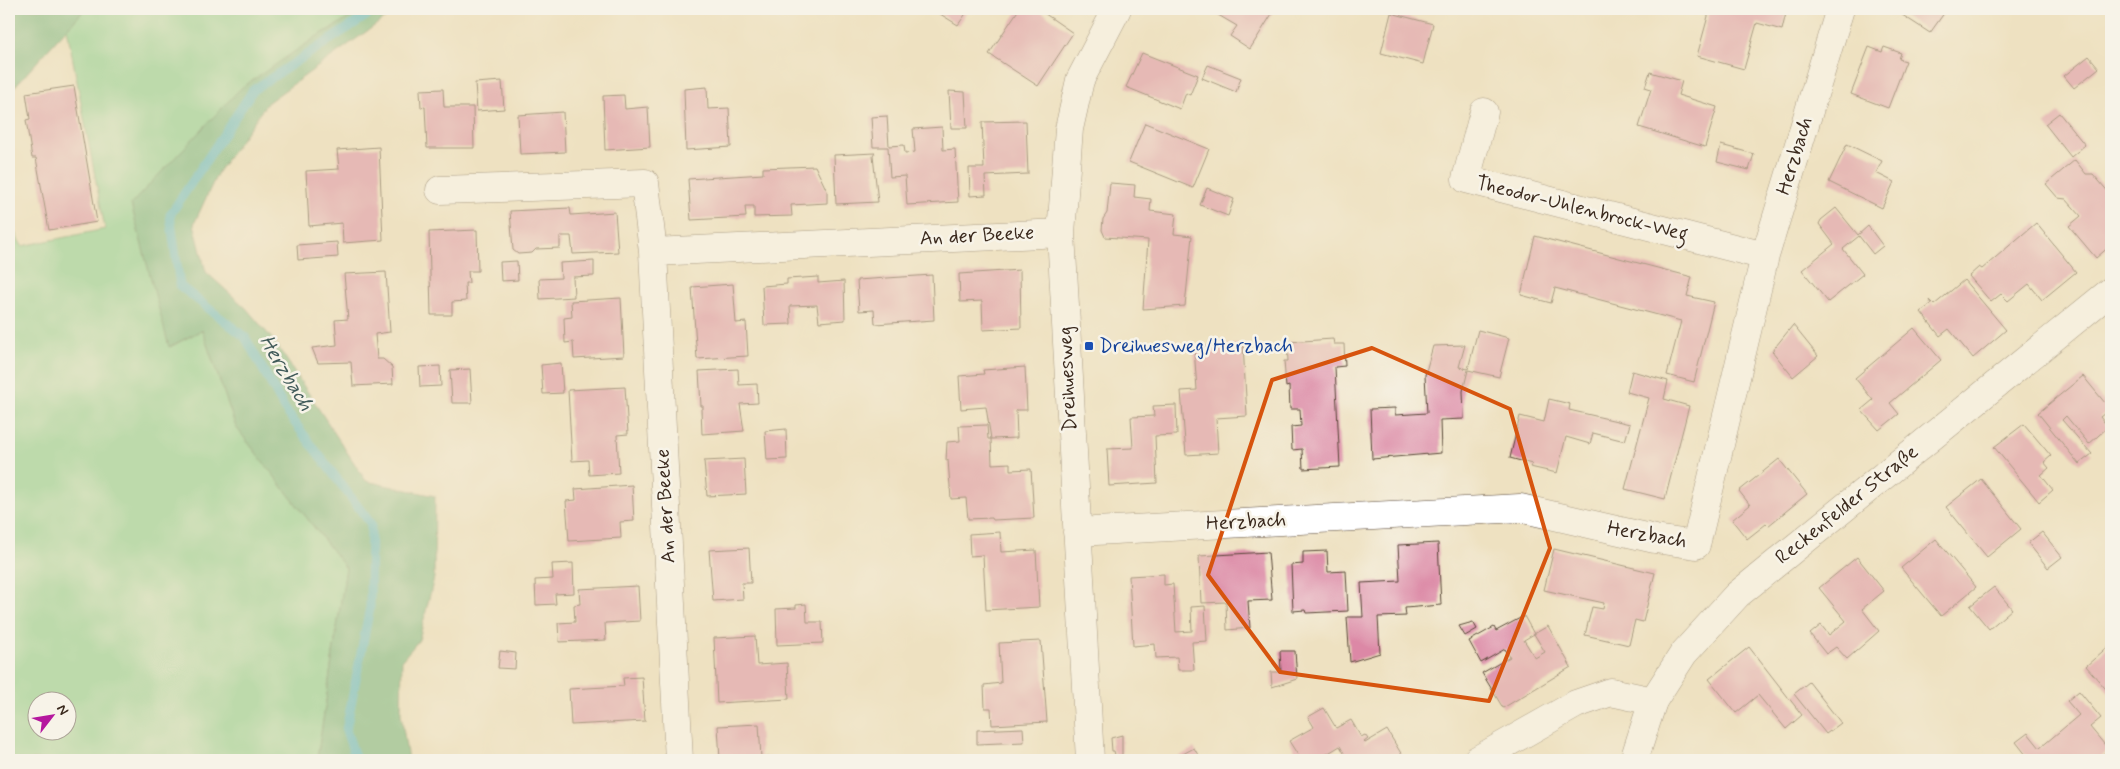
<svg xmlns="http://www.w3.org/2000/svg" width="2120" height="769" viewBox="0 0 2120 769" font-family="Mynerve,sans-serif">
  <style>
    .green { fill: #80d090; stroke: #5e7d57; fill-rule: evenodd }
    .forest { fill: #68b27a; stroke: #526e4c }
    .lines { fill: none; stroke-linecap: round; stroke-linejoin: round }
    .stream { stroke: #49b4c6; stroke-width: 9 }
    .building { fill: #dc88a6 }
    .street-casing { stroke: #564536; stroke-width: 29 }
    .secondary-casing { stroke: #564536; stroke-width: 29 }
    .street { stroke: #fff; stroke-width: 28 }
    .secondary { stroke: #fff; stroke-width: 28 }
    .marked { fill: none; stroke: #d7540e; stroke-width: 4; stroke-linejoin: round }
    .transit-dot { fill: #1a4fb4; stroke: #f7f3e8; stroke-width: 2 }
    .labels { text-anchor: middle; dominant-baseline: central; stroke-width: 5; stroke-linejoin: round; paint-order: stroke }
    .street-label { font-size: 20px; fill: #3b2a1e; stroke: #f7f3e8 }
    .transit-label { font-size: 20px; fill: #164399; stroke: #f7f3e8; text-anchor: start }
    .water-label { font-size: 21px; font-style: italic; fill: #405a59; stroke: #f7f3e8 }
  </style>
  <rect width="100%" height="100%" fill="#f7f3e8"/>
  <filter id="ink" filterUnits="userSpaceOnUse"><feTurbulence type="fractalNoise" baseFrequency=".02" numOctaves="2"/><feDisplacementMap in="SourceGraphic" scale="10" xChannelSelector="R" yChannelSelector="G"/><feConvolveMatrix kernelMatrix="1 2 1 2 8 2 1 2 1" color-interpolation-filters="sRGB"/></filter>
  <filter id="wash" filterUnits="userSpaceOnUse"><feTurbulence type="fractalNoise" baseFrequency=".0096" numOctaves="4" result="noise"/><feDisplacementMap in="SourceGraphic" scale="20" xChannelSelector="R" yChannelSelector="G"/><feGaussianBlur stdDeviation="1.12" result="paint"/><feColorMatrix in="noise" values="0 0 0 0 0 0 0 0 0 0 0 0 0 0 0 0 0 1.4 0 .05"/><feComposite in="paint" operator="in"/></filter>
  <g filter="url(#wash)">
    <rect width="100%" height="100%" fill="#eee1c1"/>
    <!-- green -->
    <path class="green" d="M85,9h280l-49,28 -185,167 39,143 32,-17 34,97 110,141 -29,192h-308v-538l13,24 83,-17 -38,-200zM38,702h30v30h-30z"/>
    <!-- forest -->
    <path class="forest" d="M9,9h76l-76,84z
      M365,9h33l-131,94 -49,69 -24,52 12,48 40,36 29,34 91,139 69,15 -1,82 -15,62 -17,20 -1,54 7,46h-91l29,-192 -110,-141 -34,-97 -33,17 -38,-143 110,-116 75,-51z"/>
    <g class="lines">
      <!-- stream -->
      <path class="stream" d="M356,760l-10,-30 24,-123 1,-83 -85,-113 -41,-74 -65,-51 -10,-71 83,-125 124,-81"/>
    </g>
    <g id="blocks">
      <!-- building -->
      <path class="building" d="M932,9h37l-11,16z
        M1019,9h19l35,24 -35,53 -49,-32z
        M1208,9h67l-25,40 -20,-13 7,-10z
        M1710,9l50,1 27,-1 -5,21 -25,-7 -13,46 -47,-13z
        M1893,9h54l-17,24z
        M1391,13l42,11 -10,40 -42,-11z
        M1869,47l13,5 2,-5 17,6 -2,6 7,2 -18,47 -37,-14z
        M1142,53l56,22 -8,20 -4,-2 -6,16 -54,-22z
        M2089,56l10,12 -25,20 -10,-12z
        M1208,65l33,13 -5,14 -34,-14z
        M1650,72l32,9 -4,14 39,12 -12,40 -66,-20 12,-38 -6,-2z
        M502,81l2,28 -27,2 -2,-28z
        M74,86l23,136 -48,8 -13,-72h-4l-6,-38 4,-1 -4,-26z
        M707,87l1,22 21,-1 2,39 -45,3 -2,-61z
        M443,89l1,18h29l1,41h-47l-2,-41 -4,1 -1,-18z
        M949,91l16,1 2,36h-16z
        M624,95l1,14 23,-2 2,40 -45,3 -2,-54z
        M563,112l2,40 -45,2 -2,-39z
        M2059,113l26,32 -14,12 -26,-33z
        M887,116l2,30 15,-1 1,8 10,-1 -2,-23 29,-2 1,23 12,-1 3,53 -51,3 -2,-29 -15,1 -2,-30h-15l-2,-30z
        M1026,121l2,53 -43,2 1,19 -16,1 -1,-28h15l-2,-46z
        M1145,123l64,26 -16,39 -64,-26z
        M1847,144l35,17 -6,12 18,9 -12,26 -53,-26z
        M1721,145l33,9 -5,16 -32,-8z
        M379,147l4,93 -40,3 -1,-20 -33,3 -3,-55 33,-2 -2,-19z
        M875,153l-2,3 5,46 -42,2 -2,-49z
        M2075,160l11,14h7l18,21v50l-15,13 -27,-32 12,-10 -15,-17 -8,-1 -12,-14z
        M815,166l12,25v12l-36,2 1,11 -38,1v-11h-9l1,11 -55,3 -3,-41 75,-5v-6z
        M1110,183l25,2 -1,12 17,2 -1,12 26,3 -2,20 18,2 -7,70 -42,3 5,-69 -43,-3 -3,-7 1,-11 4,-6z
        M1207,188l27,11 -6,17 -28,-11z
        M570,208l1,7 44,-3 3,40 -45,2 -2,-18h-11v12l-24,1 -4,4 -14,1 -5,-4 -3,-39z
        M1836,208l22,27 10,-9 15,20 -10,8 -14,-18 -16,13 20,25 -35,28 -26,-32 32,-26 -15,-20 2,-4z
        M2036,223l40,49 -34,28 -13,-16 -21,17 -7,-7 -10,8 -22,-26 10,-9 3,2z
        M477,230l1,41h-10l1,12h-4l1,18 -14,1v13h-21l-2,-83z
        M1535,236l157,41 -5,19 27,6 -20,80 -27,-7 14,-54 -126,-33 -4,15 -30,-8z
        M337,242l1,15 -40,3 -1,-15z
        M517,261l1,19 -17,1 -1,-19z
        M594,261v15l-21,1 1,20 -34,2 -1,-20 22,-1 -1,-15z
        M1020,270l1,58 -38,2 -1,-29 -22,1 -1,-28z
        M386,272l4,60 -15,2 2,25h6l9,8 1,17 -40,2 -2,-24 -33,1 -6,-15 25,-3 -2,-25 13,-1 -4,-45z
        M932,275l2,45 -59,4 -1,-14 -15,1 -2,-31z
        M818,277v6l26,-2 1,39 -26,2 -2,-17 -27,1 1,18 -27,1 -2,-39 25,-2v-5z
        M1964,280l42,50 -33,28 -24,-29 -9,7 -19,-24 10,-8 -2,-4 5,5z
        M733,284l3,39 10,-1 2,34 -51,3 -5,-72z
        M621,298l3,58 -50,3 -1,-17 -8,1 -1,-25 8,-1 -1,-16z
        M1793,325l25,31 -25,21 -21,-26z
        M1914,328l27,32 -51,43 9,11 -20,16 -18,-20 12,-10 -18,-22z
        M1478,330l31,8 -10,39 -31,-7 -5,21 1,28 -24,1 1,33 -69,6 -2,-50 25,-1v7l32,-2 -2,-38 8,-29 32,-1 -6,22 9,2z
        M1333,339l1,5h10l1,22 -10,1 5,100 -37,2 -1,-20 -10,1 -1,-23 10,-1 -1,-17h-10l-1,-23 -3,1 -2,-26h4l-1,-19z
        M1243,344l4,72 -31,2 2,35 -32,2 -5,-64 16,-1 -3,-43z
        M561,363l2,30 -20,1 -2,-29z
        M440,366l1,20 -21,1 -1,-20z
        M1025,367l2,43h-11l1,28 -26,1 -5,-32 -25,2 -2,-33 25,-2 -1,-4z
        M470,369l2,34h-20l-2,-33z
        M738,369l1,16 18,-1 1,19 -18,1 4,27 -42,3 -1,-25h2v-3h-2l-2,-35z
        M1632,371l36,10 -4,18 25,7 -24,93 -40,-10 24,-91 -22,-6z
        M2083,376l27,33 -10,8 8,10 -19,17 -23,-28 -4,4 30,34 -13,10 -41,-51z
        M625,387l3,47 -11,1 2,38 -30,2 -1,-15 -16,1 -4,-71z
        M1549,399l21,5 -1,6 61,14 -5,17 -32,-8 -3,11 -24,-7 -9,36 -27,-6 2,-3 -22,-6 10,-42 24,6z
        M1176,405l1,30 -22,1 2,47 -48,3 -2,-37 26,-1 -2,-31 23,-1 -1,-10z
        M2024,424l27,32 -7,6 5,6 -8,7 12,15 -14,12 -45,-55z
        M987,425l1,14h3l1,25 18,-1v7l21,-1 3,49 -41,2 -1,-2 -24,1 -2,-21 -15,1 -3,-39 -2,1 1,-19 13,-1 -1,-15z
        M786,429l1,30 -20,1 -2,-29z
        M744,459l2,35 -39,2 -3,-35z
        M1779,459l28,35 -39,32 -2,-2 -19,15 -15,-19 18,-15 -11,-14z
        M1981,479l40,50 -34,28 -41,-50z
        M632,485l2,36 -14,1 1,16 -52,3 -3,-40 10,-1 -1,-11z
        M1000,532l1,20 35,-2 3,57 -53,3 -3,-55 -13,1 -1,-22z
        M2042,532l20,25 -14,11 -20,-25z
        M1936,539l40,48 -35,29 -40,-48z
        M1438,543l3,62 -36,3 1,8 -28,1 2,36 -30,9 -3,-45h16l-2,-34 39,-2 -2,-36z
        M749,548l2,35h-9l1,16 -30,2 -4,-51z
        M1554,549l101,24 -12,49 -8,-2 -6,25 -44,-10 7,-28 11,2 1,-6 -60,-13z
        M1327,551l1,21 18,-1 2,40 -42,2 -1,-3 -12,1 -2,-46 12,-1v-12z
        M1268,552l4,48 -24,1 2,27 -23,2 -1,-28 -25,1 -2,-47z
        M1857,557l27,34 -22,18 17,22 -32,28 -11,-12 -10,7 -16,-20 11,-9 8,10 17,-14 -27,-33z
        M573,563l1,30 -19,1 1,10 -20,1 -1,-25 18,-1 -1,-15z
        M1164,574v11l9,-1 3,48 16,-1 -1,-24 14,-1 2,35 -15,1 2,28h-16l-1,-13 -21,1 -1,-14 -22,2 -4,-70z
        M638,586l2,35 -35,2 1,17 -47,2 -1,-19 17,-1 -1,-17 6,-1 -1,-15z
        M1994,587l18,22 -23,20 -19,-23z
        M806,604l1,18h15l1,21 -46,2 -1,-36 20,-1v-3z
        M1524,616l10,18 -10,6 11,18 10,-6 -11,-18 14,-8 23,41 -68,41 -21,-35 28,-16 -5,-8 -24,14 -12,-22 25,-14 2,4z
        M1473,622l4,7 -12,7 -6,-10z
        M755,636l2,29 30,-2 2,36 -72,4 -3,-65z
        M1041,641l6,81 -55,3 -1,-17h-6l-1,-23 17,-2 -2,-40z
        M2111,644v51l-25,-29z
        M1749,647l53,68 -16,14 -28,-34 -22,18 -27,-34z
        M500,651l16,2 -1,16 -17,-1z
        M1280,651h15l2,28 -25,8 -1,-15h10z
        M642,677l3,44 -74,4 -2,-36 55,-3 -1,-8z
        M1809,682l32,41 -15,11 -32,-40z
        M2079,691l22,27 -11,9 19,23 -13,10h-66l-14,-18 12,-9 12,15 39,-33 -12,-14z
        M1324,708l12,20 15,-8 10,17 4,-2 3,4 -4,3 1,1 22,-13 18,30h-57l-8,-14 -23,14h-16l-12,-19 25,-14 -6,-10z
        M759,724l2,34 9,-1 1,3h-51l-2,-34z
        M1023,728l1,14 -47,2v-14z
        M1122,735v23l-6,1 -2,-8h-2l-1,-13z
        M1194,748l7,12h-29z
        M552,758v2h-19v-1z"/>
    </g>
  </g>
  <g filter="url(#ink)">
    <use href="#blocks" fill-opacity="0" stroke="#564536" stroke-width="1"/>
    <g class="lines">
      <!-- street casing -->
      <g class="street-casing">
        <path id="street" d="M1484,112l-18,67 299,77
          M440,190l205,-7 8,69 26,508
          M653,252l408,-19
          M1077,532l443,-24 135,31 41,6 69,-289 75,-247
          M1090,760l-29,-527 8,-104 11,-49 37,-71
          M1477,760l99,-56 35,-12 42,9"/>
      </g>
      <!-- secondary casing -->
      <g class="secondary-casing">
        <path id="secondary" d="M1634,760l19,-59 31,-48 53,-58 374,-304"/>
      </g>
      <!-- street -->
      <use href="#street" class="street"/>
      <!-- secondary -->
      <use href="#secondary" class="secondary"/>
    </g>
  </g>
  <!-- marked area -->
  <path d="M0 0H2120V769H0ZM1372,348l138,61 40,139 -61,153 -209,-29 -72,-97 64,-195z" fill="#eee1c1" fill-opacity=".55" fill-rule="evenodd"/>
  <path class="marked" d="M1372,348l138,61 40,139 -61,153 -209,-29 -72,-97 64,-195z"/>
  <!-- markers -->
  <rect class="transit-dot" x="1084" y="341" width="10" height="10" rx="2.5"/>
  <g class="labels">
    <!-- street labels -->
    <g class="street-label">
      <text transform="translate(1795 156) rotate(-73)">Herzbach</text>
      <text transform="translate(1582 209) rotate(14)">Theodor-Uhlenbrock-Weg</text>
      <text transform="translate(977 236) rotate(-3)">An der Beeke</text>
      <text transform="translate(1068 379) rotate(-93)">Dreihuesweg</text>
      <text transform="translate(1847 505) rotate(-39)">Reckenfelder Straße</text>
      <text transform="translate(666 506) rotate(-93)">An der Beeke</text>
      <text transform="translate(1246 522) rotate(-3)">Herzbach</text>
      <text transform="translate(1647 535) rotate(10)">Herzbach</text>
    </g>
    <!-- transit labels -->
    <g class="transit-label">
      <text x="1099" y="346">Dreihuesweg/Herzbach</text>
    </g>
    <!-- water labels -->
    <g class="water-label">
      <text transform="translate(286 373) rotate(59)">Herzbach</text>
    </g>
  </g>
  <!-- margin -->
  <rect width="2120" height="769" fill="none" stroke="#f7f3e8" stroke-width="30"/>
  <!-- north arrow -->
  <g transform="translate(52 716) rotate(59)"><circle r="24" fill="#f7f3e8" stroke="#aca397"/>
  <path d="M0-4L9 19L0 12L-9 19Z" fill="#b5179e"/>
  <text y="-8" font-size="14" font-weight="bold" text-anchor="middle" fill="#3b2a1e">N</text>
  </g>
</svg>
